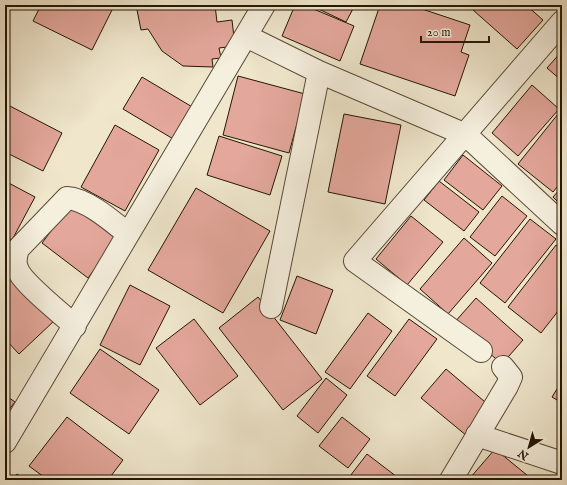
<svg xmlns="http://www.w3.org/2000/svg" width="567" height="485" viewBox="0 0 567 485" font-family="'IM FELL English',serif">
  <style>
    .building { fill: #e3a79b; stroke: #251605 }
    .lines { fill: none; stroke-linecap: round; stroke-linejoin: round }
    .minor-casing { stroke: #584a37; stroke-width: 24 }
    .minor { stroke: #f5efde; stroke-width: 22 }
  </style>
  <rect width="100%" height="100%" fill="#efe6cc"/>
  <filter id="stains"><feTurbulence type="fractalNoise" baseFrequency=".005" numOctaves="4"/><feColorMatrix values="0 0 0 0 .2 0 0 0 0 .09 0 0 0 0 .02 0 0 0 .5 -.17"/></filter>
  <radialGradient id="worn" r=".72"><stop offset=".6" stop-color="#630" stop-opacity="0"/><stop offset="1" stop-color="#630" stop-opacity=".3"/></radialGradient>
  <!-- building -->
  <path class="building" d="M41,5h66l6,3 -21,42 -59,-29z
    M136,5h79l2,17 15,-2 3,26 -16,2 2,10 -9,1 1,8 -30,-1 -21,-15 -14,-22 -7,1z
    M295,5h9l50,21 -14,35 -58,-25z
    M310,5h45l-9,17z
    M380,5h30l60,20 -9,27 8,3 -14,41 -95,-32z
    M477,5h49l17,15 -26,29 -44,-39z
    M562,51v30l-15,-13z
    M238,76l67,18 -16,59 -66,-18z
    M142,77l52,31 -19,32 -52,-31z
    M532,85l27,24 -41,47 -26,-23z
    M8,105l54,28 -19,38 -38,-19v-40z
    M562,109v72l-9,11 -35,-28z
    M344,114l57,11 -16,79 -57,-12z
    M115,125l44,25 -34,61 -44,-24z
    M219,136l63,20 -12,39 -63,-20z
    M463,155l39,31 -19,24 -39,-30z
    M5,181l30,16 -23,43 -7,-4z
    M439,181l40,31 -15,19 -40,-31z
    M562,187v19l-9,-9z
    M196,188l74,43 -47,82 -75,-43z
    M502,196l25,20 -32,40 -25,-19z
    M72,203l46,35 -30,40 -46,-35z
    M411,216l32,26 -36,43 -31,-26z
    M530,219l26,20 -51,64 -25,-20z
    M464,238l28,25 -44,51 -28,-25z
    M556,245l6,5v56l-21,27 -33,-26z
    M6,271l48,50 -35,33 -14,-15v-66z
    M297,276l36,14 -17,44 -36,-14z
    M130,285l40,21 -30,59 -40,-20z
    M258,297l64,82 -39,31 -64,-82z
    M476,298l47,42 -21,24 -48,-41z
    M368,313l24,18 -42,58 -25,-17z
    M194,319l44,57 -38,29 -44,-57z
    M409,319l28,20 -42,57 -28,-20z
    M100,349l59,41 -30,44 -59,-41z
    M446,369l45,38 -24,29 -46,-38z
    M326,378l21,17 -29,38 -21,-17z
    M562,381v22l-10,-6z
    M5,395l10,7 -10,13z
    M67,417l56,43 -15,20h-60l-19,-14z
    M342,417l28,22 -22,29 -29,-22z
    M495,449l38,31h-61l-2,-2z
    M367,454l34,26h-54z
    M17,474l8,6h-13z"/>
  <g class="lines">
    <!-- minor casing -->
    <g class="minor-casing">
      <path id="minor" d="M246,36l73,36 147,63 96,89
        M271,307l48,-235
        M75,326c-13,-12 -54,-44 -58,-58 -3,-7 -1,-13 1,-19l49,-51c20,1 46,24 61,36
        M481,351l-126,-90 207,-239
        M477,435l85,28
        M5,442l259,-437
        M451,480l56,-94 4,-9 -8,-10"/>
    </g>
    <!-- minor -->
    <use href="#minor" class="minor"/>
  </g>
  <!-- margin -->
  <rect width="567" height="485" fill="none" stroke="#efe6cc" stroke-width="20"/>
  <rect x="6" y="6" width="555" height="473" fill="none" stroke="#251605" stroke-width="2"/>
  <rect x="10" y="10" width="547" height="465" fill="none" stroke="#251605"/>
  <!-- north arrow -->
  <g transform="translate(529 447) rotate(217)" stroke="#f5efde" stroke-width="3" paint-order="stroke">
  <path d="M0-3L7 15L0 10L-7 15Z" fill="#251605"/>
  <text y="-6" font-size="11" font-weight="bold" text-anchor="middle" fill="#251605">N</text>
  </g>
  <!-- scale -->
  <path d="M421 36v6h68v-6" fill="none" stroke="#251605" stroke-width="2"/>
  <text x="427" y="36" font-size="12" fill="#251605" stroke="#f5efde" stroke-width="3" paint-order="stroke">20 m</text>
  <rect width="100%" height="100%" filter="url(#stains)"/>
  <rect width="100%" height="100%" fill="url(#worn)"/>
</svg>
